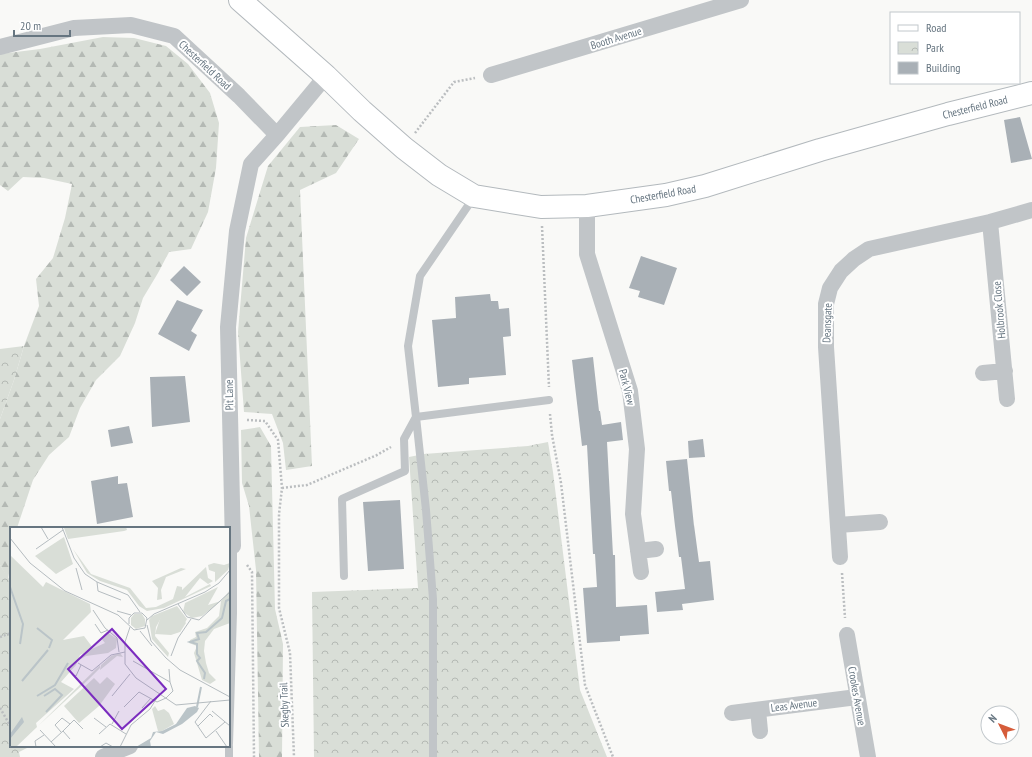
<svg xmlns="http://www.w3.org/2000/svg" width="1032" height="757" viewBox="0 0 1032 757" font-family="'PT Sans Narrow',sans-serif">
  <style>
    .forest { fill: url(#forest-firs) }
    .park { fill: url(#park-crowns) }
    .building { fill: #a9b0b6 }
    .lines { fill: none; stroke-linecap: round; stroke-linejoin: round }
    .secondary-casing { stroke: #b3b9bd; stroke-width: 24 }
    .path { stroke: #bbbec0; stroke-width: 2.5; stroke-dasharray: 2 2; stroke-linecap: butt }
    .lane { stroke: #c1c5c8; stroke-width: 8 }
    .street { stroke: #c1c5c8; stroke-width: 16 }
    .secondary { stroke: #fff; stroke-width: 22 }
    .labels { text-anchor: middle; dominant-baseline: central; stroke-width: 4; stroke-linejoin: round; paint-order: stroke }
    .street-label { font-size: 11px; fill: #667580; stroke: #fff }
    .inset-river { fill: none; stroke: #bac4c8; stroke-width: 2 }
    .inset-road { fill: none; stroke: #b5bcc0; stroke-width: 1 }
    .view { fill: #7b2cbf; fill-opacity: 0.15; stroke: #7b2cbf; stroke-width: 2 }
    .inset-edge { fill: none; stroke: #667580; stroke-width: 2 }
  </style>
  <defs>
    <pattern id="forest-firs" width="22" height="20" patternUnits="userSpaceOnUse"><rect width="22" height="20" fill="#d9ded7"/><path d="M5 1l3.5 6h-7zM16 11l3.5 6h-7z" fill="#b4b9b4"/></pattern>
    <pattern id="park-crowns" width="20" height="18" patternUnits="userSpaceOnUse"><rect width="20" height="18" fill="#d9ded7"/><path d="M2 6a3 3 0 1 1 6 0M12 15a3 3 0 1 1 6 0" fill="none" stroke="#b4b9b4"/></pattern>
  </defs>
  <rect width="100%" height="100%" fill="#f9f9f7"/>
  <!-- forest -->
  <path class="forest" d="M103,37l31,1 32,8 22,18 22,29 9,30 -3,45 -8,44 -17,37 -22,3 -11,21 -15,25 -8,25 -15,33 -24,24 -16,28 -11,29 -20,18 -16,25 -16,48h-6v34l-3,17 -8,-14v-146l14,-39 10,-34 15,-40 -3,-27 17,-21 12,-40 7,-34 -28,-6 -21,-1 -15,14 -8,-6v-131l40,-5z
    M336,125l23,14 -23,34 -36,17 12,276 -26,4 -3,-27 -11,-29 -28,-2 -6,-80 8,-94 22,-72 32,-39z
    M260,427l11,19 4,163 8,35 -1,113h-23l-3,-187 -7,-64 -7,-23 -1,-53z"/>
  <!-- park -->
  <path class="park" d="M24,346l-10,34 -14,39v-70z
    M548,442l5,30 27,218 27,67h-293l-2,-165 106,-4 -9,-131 15,-3 104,-8z
    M0,565l11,17v164h20l-12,6 1,5h-20z"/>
  <!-- building -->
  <path class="building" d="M1020,117l12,42 -21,4 -7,-43z
    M641,256l36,12 -13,37 -26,-8 2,-6 -11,-3z
    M184,266l17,16 -14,14 -17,-16z
    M490,294l1,7h7l1,8 10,-1 2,28 -8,1 3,38 -37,3v6l-31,3 -6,-67 24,-2 -1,-21z
    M177,300l26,10 -12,21 6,4 -8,16 -31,-17z
    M593,357l6,54h1l2,14 19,-3 2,18 -16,2 6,113h2l1,52 31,-2 2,29 -29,2v5l-33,2 -4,-55 14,-1 -2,-33h-2l-6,-109 -5,1 -10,-86z
    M185,376l5,46 -38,5 -2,-50z
    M129,426l4,17 -22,4 -3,-17z
    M703,439l2,18 -16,1 -1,-17z
    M687,459l7,67v-1l5,37 11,-1 4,39 -32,4 1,6 -26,2 -2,-20 30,-3 -4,-32h-2l-4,-31 -4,-35h-2l-3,-30z
    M118,476v8l9,-1 6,34 -36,7 -6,-43z
    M400,500l4,69 -36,2 -5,-69z"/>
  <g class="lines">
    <!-- secondary casing -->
    <g class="secondary-casing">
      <path id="secondary" d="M240,0l86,76 36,35 42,37 35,27 35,21 67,11 46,-1 79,-11 39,-9 115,-36 128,-36 84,-21"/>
    </g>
    <!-- path -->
    <path class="path" d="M415,133l39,-51 21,-4
      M542,226l7,161
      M550,414l2,21 9,48 24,202 28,72
      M247,420l18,1 13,19 4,48 -3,26v94l11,45 4,104
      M282,488l25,-3 70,-30 14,-8
      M247,565l5,7 2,185
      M842,573l3,45
      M0,637l11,-4
      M0,708l11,19"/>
    <!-- lane -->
    <path class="lane" d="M474,197l-54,79 -12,70 8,71 133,-17
      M416,417l10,93 7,89v158
      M344,576l-2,-77 63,-28 -1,-32 12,-22
      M229,744l4,-131v-67
      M229,757v-11"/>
    <!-- street -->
    <path class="street" d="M0,47l74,-19 57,-3 43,11 65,60 38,39
      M491,75l250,-75
      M587,206v48l43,137 7,58 -4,65 8,58
      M990,222l17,177
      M983,373l22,-2
      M838,525l42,-3
      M229,546h4l-5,-219 9,-96 14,-67 26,-29 49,-59
      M638,551l18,-2
      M840,557l-14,-210v-43l4,-16 11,-17 13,-12 15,-10 121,-27 42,-12
      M847,635l21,122
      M758,710l2,21
      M732,713l125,-16
      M103,757l27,-11"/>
    <!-- secondary -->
    <use href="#secondary" class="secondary"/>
  </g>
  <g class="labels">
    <!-- street labels -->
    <g class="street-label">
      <text transform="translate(616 38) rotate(-17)">Booth Avenue</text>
      <text transform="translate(205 65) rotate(43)">Chesterfield Road</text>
      <text transform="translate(975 107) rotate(-14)">Chesterfield Road</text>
      <text transform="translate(663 194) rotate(-10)">Chesterfield Road</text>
      <text transform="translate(999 310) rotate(-95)">Holbrook Close</text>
      <text transform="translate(827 323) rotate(-88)">Deansgate</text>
      <text transform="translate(627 387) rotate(76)">Park View</text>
      <text transform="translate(229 395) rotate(-91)">Pit Lane</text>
      <text transform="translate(857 696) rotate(80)">Crookes Avenue</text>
      <text transform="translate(284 705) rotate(-92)">Skegby Trail</text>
      <text transform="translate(794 705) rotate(-7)">Leas Avenue</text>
    </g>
  </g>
  <!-- overview -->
  <g transform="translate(10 527)">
    <rect width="220" height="220" fill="#f9f9f7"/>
    <path d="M54,10l9,27 -17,10 -21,-18zM124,87h8l3,5v7l-9,3 -5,-4v-7zM145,179l3,5 6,-2 5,4 5,11 -12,7h-4l-6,-22z" fill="#d9ded7"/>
    <path d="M63,22l18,25 39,14 16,20 10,-1 17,-8 4,-13 5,1v3l24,-23 2,11 5,3 -5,3 -8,-6 -15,19 25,-13 1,2 -47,22 -17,3 -8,-5 -12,-16 -27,-9 -13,-8zM204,36l10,2 6,-2 -2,7 -13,12v-10l-6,-2 -1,-5zM171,41l5,1 -20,8 -5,13 1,9 -5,1 1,-12 -6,-7zM208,60l-10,18 13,-4 -19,15 -10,2 -9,-6 2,-9zM167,79l10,13 -7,13 -19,-14 -5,9 -1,9 14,17 -1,4 -16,-18 -3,-19 3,-4zM97,105l10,7 -1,9 -8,5 -22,3 -7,4 4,-7 22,-10 -4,-5zM110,126l3,4 -6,-1 -17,14 1,-5 10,-9zM90,138v3l-11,11 -51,47z" fill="#d9ded7"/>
    <path d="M164,82l12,14 -6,9 -9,3 -16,-1 6,-18z" fill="#d9ded7"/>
    <path d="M0,28l33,32 3,-5 44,22 1,8 -28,28 21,-4 9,12 -13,7 -4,10 -15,17 13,7 -38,34 1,4 -21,20h-6zM220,63v33l-16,6 -9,12 -1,10 2,12 3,10 7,7 -6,4 -8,-4 -8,-27 3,-7 -8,-3 1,-3 6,-3 -1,-5 12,-4 12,-12 2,-15zM97,150l8,7 -16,22 -20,17 -15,-17 30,-28 6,6z" fill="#d9ded7"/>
    <path d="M116,0l1,3 -3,1 -56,8 -4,-11z" fill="#d9ded7"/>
    <path d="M185,179l4,2 -2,4 -15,12 -19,10 -7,-2 -6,9 1,6h-15l15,-9 2,-6 9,-1 14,-7 11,-16zM12,190l2,5 -14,17v-5z" fill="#bac4c8"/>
    <path class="inset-river" d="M0,60l13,37 -3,20M27,101l15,12 -3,8M194,152l1,-6 -8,-12 3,-3 -3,-4v-10l-7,-2 9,-3 -2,-6 9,-1 16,-14 4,-17 4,-2M12,154l26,-31M27,169l18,-11 13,-22M34,169l11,-7 7,6 -16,17M187,180l4,-20"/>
    <path class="inset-road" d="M31,0l7,12M52,0l12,31 11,16 12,8 31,13 12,17M0,11l20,25 35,28 53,24 16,15 11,-2 2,-10 -5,-5h-8l-5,5v6M26,22l27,-19M66,41l6,22M87,55l1,9 23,9M168,77l9,13 12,3 31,-28M83,83l12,18 12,10 2,14M107,84l14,4M137,93l7,-6 51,-22 14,-9 11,-13M85,97l6,9 7,-3M137,98l4,16 15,17 14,12 50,27M120,100l-5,15v22l11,14 40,27 54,-5M130,104l12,15M161,129l7,-18 13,-19M123,134l37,21M68,136l14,8 19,-16 14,-3M63,148l3,1 5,-11M102,169l18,-22M114,180l15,-15 18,10 9,-4 7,-7 -3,-9 -1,-13M132,181l9,-10M202,184l18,15M84,191l12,9M102,197l7,-13M188,199l12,-12 3,3M30,203l16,17M53,204l11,-11 9,9M206,204l11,16M51,205l-6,-7 7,-7 8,6M89,207l11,-10 16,10M196,211l-11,-16 16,-21M196,211l19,-16M41,215l12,-11 7,8M26,220l-1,-6 9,-6M90,220l6,-4 7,4M110,220l11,-22 19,-16 10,-16"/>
    <path class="view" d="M102,102l54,60 -44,40 -54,-60z"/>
    <rect width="220" height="220" class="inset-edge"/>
  </g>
  <!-- legend -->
  <rect x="890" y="12" width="130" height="72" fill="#ffffff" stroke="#c2c8cc"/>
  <rect x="898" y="25" width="20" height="6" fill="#ffffff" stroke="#c2c8cc"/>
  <text x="926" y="32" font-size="12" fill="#667580">Road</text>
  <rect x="898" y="42" width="20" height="12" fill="url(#park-crowns)" stroke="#c2c8cc"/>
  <text x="926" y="52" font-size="12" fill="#667580">Park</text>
  <rect x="898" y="62" width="20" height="12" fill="#a9b0b6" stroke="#c2c8cc"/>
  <text x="926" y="72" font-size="12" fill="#667580">Building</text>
  <!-- north arrow -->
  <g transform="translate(1000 725) rotate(312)"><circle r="19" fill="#ffffff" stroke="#c2c8cc"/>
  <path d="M0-3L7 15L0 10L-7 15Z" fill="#d65c3a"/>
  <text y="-6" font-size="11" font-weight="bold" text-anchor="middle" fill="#667580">N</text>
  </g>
  <!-- scale -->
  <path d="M14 30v6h56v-6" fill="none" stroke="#667580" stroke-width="2"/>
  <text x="20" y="30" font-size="12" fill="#667580" stroke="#ffffff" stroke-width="3" paint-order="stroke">20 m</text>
</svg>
